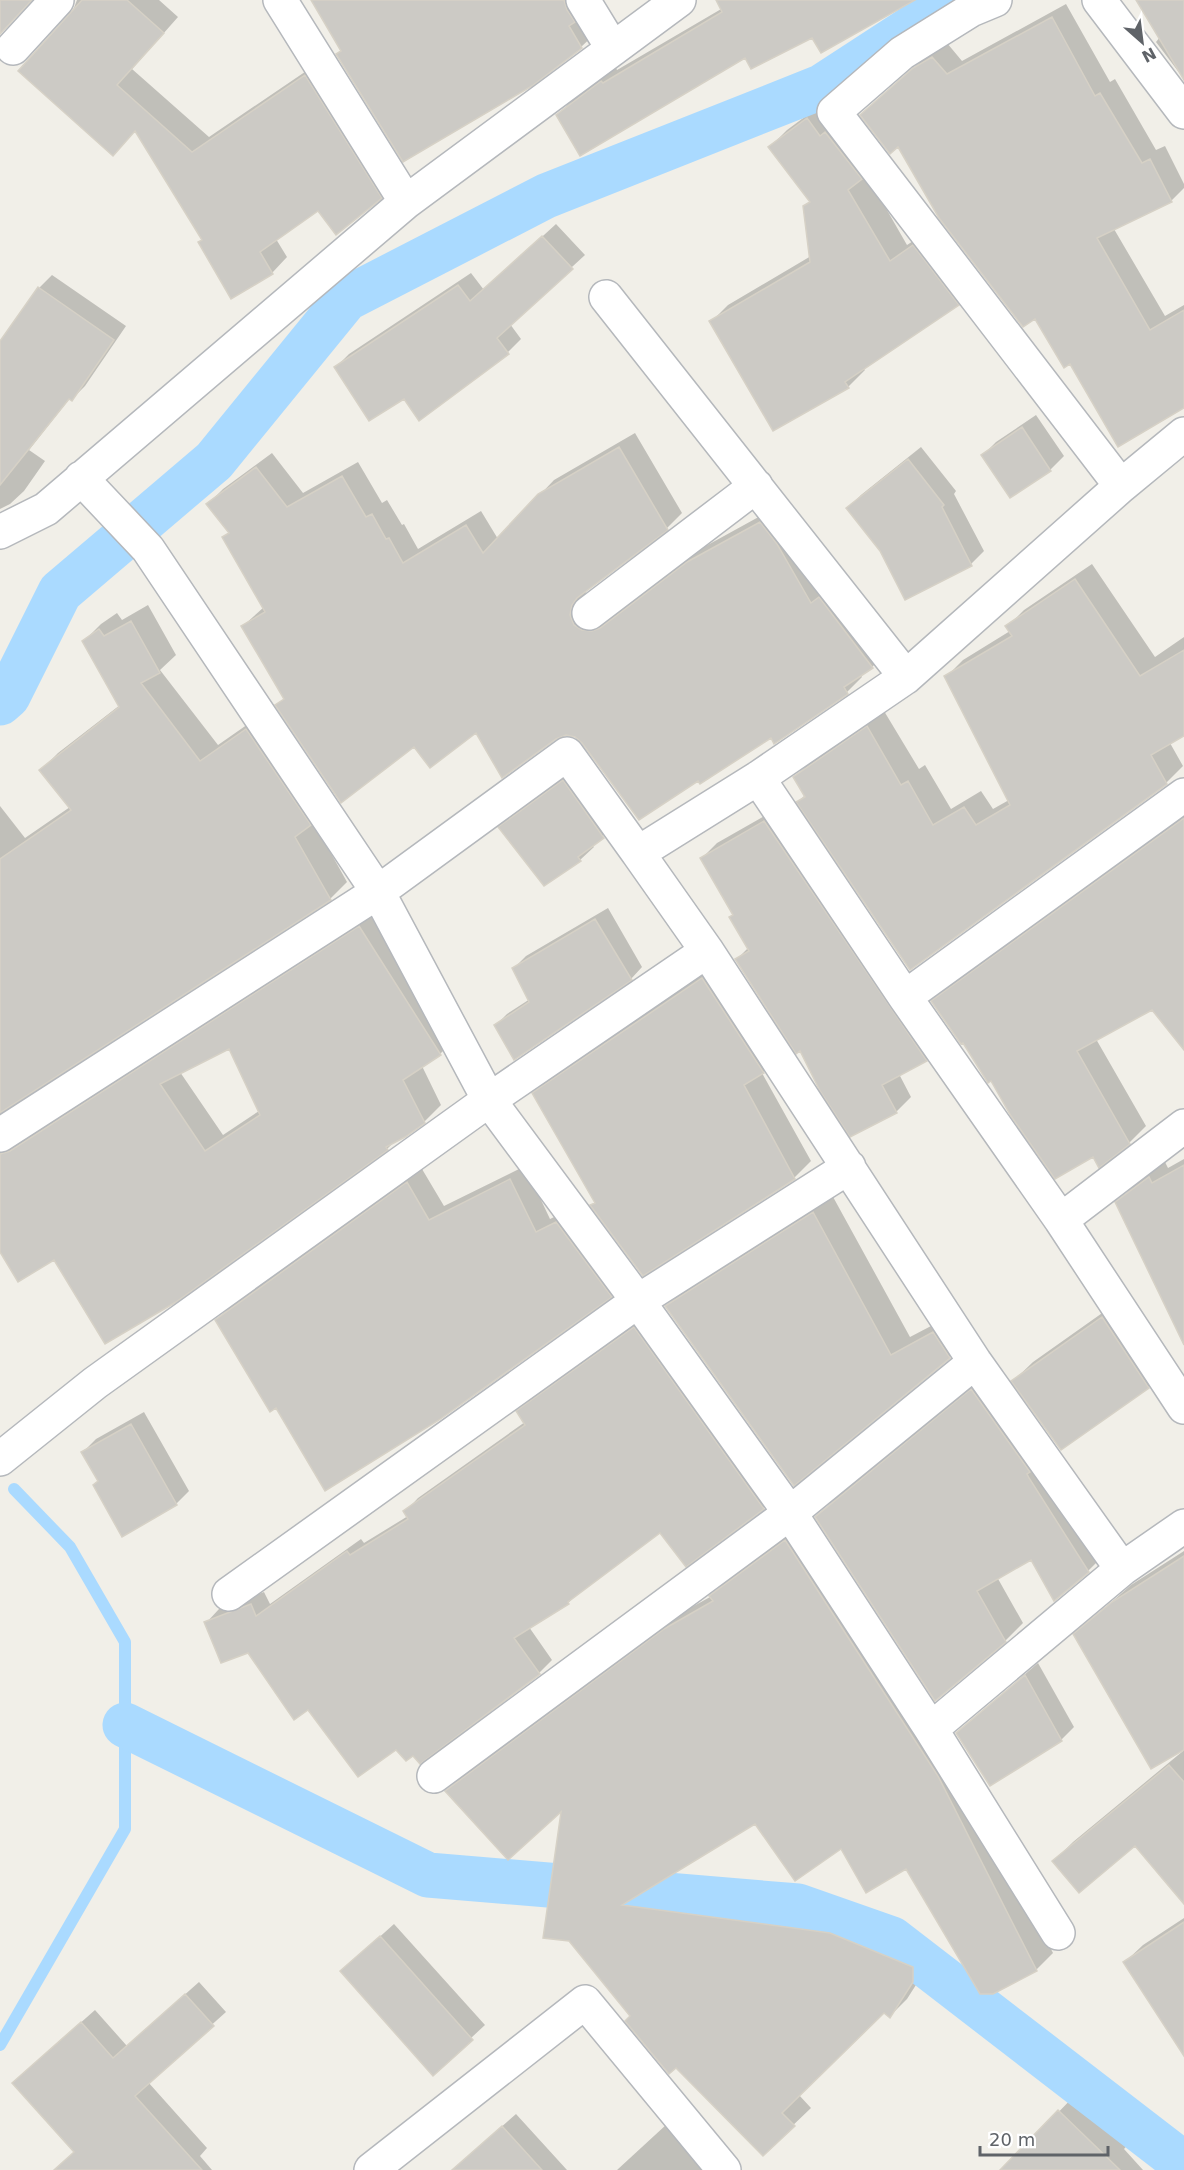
<svg xmlns="http://www.w3.org/2000/svg" width="1184" height="2170" viewBox="0 0 1184 2170" font-family="'DejaVu Sans',sans-serif">
  <style>
    .shadow { fill: #0003; fill-rule: evenodd }
    .lines { fill: none; stroke-linecap: round; stroke-linejoin: round }
    .stream { stroke: #aadaff; stroke-width: 12 }
    .canal { stroke: #aadaff; stroke-width: 45 }
    .building { fill: #cccac5; stroke: #d6d1c6; stroke-width: 1.5; fill-rule: evenodd }
    .minor-casing { stroke: #b5b8bc; stroke-width: 36 }
    .minor { stroke: #fff; stroke-width: 33 }
  </style>
  <rect width="100%" height="100%" fill="#f1efe8"/>
  <!-- shadow -->
  <path class="shadow" d="M77,0h82l19,17 -46,52 77,68 112,-76 75,121 -15,15 -63,12 -42,30 11,18 -15,16 -69,-34 -67,-110 -64,-116z
    M313,0h273l11,32 -16,15 -239,4z
    M732,0h171l-91,36 -255,79 15,-14 44,-33 1,2 111,-65z
    M1138,0h46v79l-28,-37 4,-5z
    M1066,4l44,78 5,-3 41,71 9,-4 19,38v4l-13,13 -57,28 51,87 19,-11v102l-114,-45 -172,-217 -36,-30 67,-61 18,-11 15,18z
    M825,102l82,143 23,-15 45,58 -17,16 -95,64 2,2 -17,17 -137,-65 17,-17 83,-49 -7,-50 7,-6 -41,-53 17,-17z
    M556,224l29,31 -75,69 11,15 -13,13 -89,67 -15,-23 -69,-28 14,-14 122,-81 13,17z
    M52,275l74,51 -41,60 -13,13 -2,-1 -41,52 16,11 -21,30 -14,13 -10,5v-167l39,-54z
    M1036,415l28,41 -14,14 -39,26 -28,-41 13,-13z
    M635,433l47,80 -15,15 -81,62 -1,9 23,18 8,-3 88,-67 71,-39 112,144 -15,15 -11,8 1,2 -15,15 -72,50 -4,-6 -73,43 -115,-37 -7,-6 -10,-2 -11,4 -79,-7 -62,14 -129,-47 -42,-72 21,-19 -40,-70 5,-5 -21,-28 15,-15 49,-36 31,40 55,-31 24,41 5,-3 15,25 2,-1 14,25 63,-38 17,28 56,-59z
    M921,447l35,44 -2,3 30,57 -13,13 -90,-14 -33,-42 13,-13z
    M1092,564l63,93 29,-20v97l-14,9 13,23 -17,17 -256,185 -112,-166 7,-7 -10,-18 17,-17 72,-49 35,58 6,-4 26,44 30,-18 12,18 16,-9 -63,-123 17,-17 47,-29 -3,-4 17,-17z
    M148,605l28,50 -16,15 58,75 46,-32 49,108 34,61 -17,17 -330,212v-305l25,32 45,-31 -29,-37 17,-17 62,-48 -36,-64 17,-17 16,-11 5,7z
    M577,768l39,56 -24,21 2,2 -14,13 -36,24 -44,-56 13,-14z
    M780,807l161,238 -15,15 -27,14 12,23 -15,15 -95,-63 -64,-90 12,-12 -15,-33 -32,-56 15,-15z
    M1184,815v232l-31,-39 -57,31 50,87 -17,17 -35,12 -102,-76 -59,-77 17,-17z
    M608,908l34,59 -11,12 -135,46 11,-11 23,-15 -16,-31 12,-12z
    M377,910l80,127 -17,17 -18,12 19,39 -17,17 -30,20 -7,7 -387,101v-126zM230,1047l29,64 -36,24 -43,-63z
    M720,962l60,93 -18,18 49,88 -17,17 -202,27 4,-3 -62,-109 17,-17z
    M1184,1159v182l-67,-139 16,-15 32,-25 3,6z
    M525,1166l25,53 21,-10 54,72 -14,15 -335,110 -59,-86 14,-14 191,-137 22,37z
    M832,1195l78,142 42,-22 16,23 -19,19 -155,127 -127,-178 18,-18z
    M1122,1299l45,69 -19,19 -135,-6 20,-19z
    M648,1315l128,179 -13,14 -103,23 -81,61 -11,11 -39,24 23,33 -13,13 -126,81 -104,-46 -61,-57 -42,-28 13,-14 45,-17 6,12 91,-65 3,4 44,-27 -3,-4 13,-14 107,-76 -7,-10 13,-14z
    M990,1372l116,181 -18,18 -57,-13 -34,19 26,46 -18,18 -188,-124 18,-18z
    M144,1412l45,79 -13,13 -54,31 -23,-55 -16,-28 13,-13z
    M803,1524l152,234 98,195 -17,17 -52,28 -77,-131 -151,-45 -111,67 203,27 89,36 -30,47 -17,17 -6,-5 -85,84 12,13 -48,46 -131,-138 -69,-208 -116,-17 17,-17 219,-162 27,-15 18,-18z
    M1184,1551v351l-48,-58 -82,17 19,-19 110,-91 -108,-117 56,-49z
    M1038,1663l36,64 -13,13 -104,-7z
    M1184,1918v135l-59,-91 18,-17z
    M394,1924l91,101 -14,13 -116,-79z
    M199,1982l27,30 -78,70 59,66 -7,8 12,14h-146l10,-18 -49,-82 68,-60 32,36z
    M1081,2089l52,50 -9,10 19,21h-141z
    M516,2114l51,56h-113l8,-8z
    M667,2124l43,46h-93z"/>
  <g class="lines">
    <!-- stream -->
    <path class="stream" d="M0,2045l125,-216v-187l-55,-95 -56,-58"/>
    <!-- canal -->
    <path class="canal" d="M0,703l8,-7 52,-104 154,-131 132,-162 200,-103 275,-109 117,-76
      M125,1725l303,150 370,31 94,33 292,225"/>
  </g>
  <!-- building -->
  <path class="building" d="M0,0h32l-32,34z
    M82,0h45l37,33 -47,52 75,67 113,-77 77,123 -46,37 -18,-24 -58,41 13,22 -42,25 -33,-57 4,-2 -67,-109 -22,25 -95,-85z
    M311,0h253l3,10 8,12 -6,4 13,22 -50,38 -129,76 -67,-108 5,-3z
    M716,0h199l-94,53 -9,-15 -61,31 -6,-11 -165,98 -24,-41 45,-34 2,2 119,-71z
    M1136,0h48v80z
    M1052,17l43,79 5,-3 42,70 8,-4 22,43 -75,36 53,92 34,-20v98l-66,39 -48,-83 -6,4 -29,-49 -12,8 -84,-109 -41,-71 -8,7 -30,-39 53,-47 19,-11 15,17z
    M807,118l13,18 5,-4 37,47 -14,11 42,71 23,-16 46,60 -114,77 4,6 -76,43 -64,-110 101,-59 -7,-56 7,-4 -42,-55z
    M542,236l31,33 -76,69 12,16 -90,67 -15,-22 -35,22 -35,-54 124,-82 12,16z
    M38,287l76,53 -42,61 -3,-2 -69,86v-144z
    M1022,427l29,44 -41,27 -29,-43z
    M619,447l49,83 -91,68 -5,7 -2,10 4,10 8,5 10,1 8,-3 87,-66 73,-40 17,22 34,59 8,-6 54,71 -29,19 4,7 -74,50 -3,-6 -71,46 -2,-3 -59,39 -57,-77 -7,-6 -9,-2 -10,4 -54,39 -26,-45 -46,35 -16,-21 -73,56 -66,-98 9,-6 -43,-73 24,-14 -43,-75 7,-4 -23,-29 50,-37 31,40 55,-31 24,41 6,-3 14,25 3,-1 14,25 63,-38 17,28 55,-59z
    M908,459l36,46 -2,2 30,59 -67,34 -25,-49 -34,-43z
    M1075,579l65,97 44,-26v86l-33,19 16,29 -257,186 -114,-168 9,-5 -12,-20 74,-51 34,59 7,-4 25,44 31,-18 12,18 34,-20 -66,-129 68,-40 -7,-10z
    M131,621l29,52 -19,10 59,78 46,-32 65,96 -16,12 36,63 -331,213v-254l71,-49 -32,-40 80,-63 -37,-66 17,-12 5,7z
    M563,780l41,58 -26,19 3,4 -37,25 -46,-59z
    M1184,818v232l-32,-40 -75,41 53,93 -31,24 -6,-11 -38,22 -44,-63 -20,-35 -3,2 -25,-40 -2,1 -30,-43z
    M764,821l163,240 -45,24 15,28 -47,24 -30,-46 -20,-40 -4,3 -61,-95 14,-8 -20,-34 4,-2 -33,-57z
    M595,919l37,61 -118,80 -20,-35 35,-23 -17,-34z
    M359,926l82,129 -38,25 22,43 -20,14 -19,10 2,3 -212,152 -71,42 -51,-84 -36,22 -18,-30v-98l10,-3zM229,1049l31,66 -55,36 -45,-67z
    M702,978l62,95 -20,12 51,94 -152,97 -53,-71 5,-2 -63,-110z
    M1184,1165v180l-69,-143 34,-25 3,6z
    M510,1179l26,53 20,-10 56,75 -173,123 -114,71 -49,-83 -6,4 -55,-92 192,-138 22,38z
    M813,1212l78,143 42,-23 17,26 -156,128 -129,-180z
    M1102,1317l47,71 -88,62 -50,-69z
    M634,1327l130,182 -78,58 -26,-34 -92,69 1,2 -55,34 26,36 -120,90 -7,-8 -7,5 -10,-11 -38,27 -50,-67 -14,10 -46,-67 -27,10 -17,-41 47,-18 5,12 91,-65 3,4 58,-36 -5,-8 122,-86 -9,-14z
    M971,1389l59,83 -3,2 2,4 60,94 -35,29 -23,-41 -54,31 29,51 -71,59 -120,-184z
    M131,1424l46,81 -55,32 -29,-52 5,-4 -17,-29z
    M785,1540l153,236 99,195 -44,23h-13l-74,-125 -40,24 -25,-44 -46,32 -40,-57 -133,81 208,28 83,34v15l-23,36 -6,-5 -102,100 13,13 -32,30 -87,-88 -7,6 -44,-53 5,-5 -61,-75 -26,-3 18,-126 -53,48 -63,-69 219,-162 49,-28 -4,-5z
    M1184,1556v194l-33,19 -78,-135 39,-32z
    M1025,1675l37,66 -72,45 -34,-53z
    M1169,1765l15,17v122l-49,-58 -56,47 -27,-32z
    M1184,1922v134l-61,-94z
    M380,1936l93,104 -40,36 -93,-105z
    M185,1994l29,32 -79,70 67,74h-148l20,-18 -62,-69 69,-61 32,36z
    M1058,2110l62,60h-120z
    M502,2126l40,44h-90z"/>
  <g class="lines">
    <!-- minor casing -->
    <g class="minor-casing">
      <path id="minor" d="M280,0l126,202
        M583,0l30,49
        M995,0l-24,10 -69,43 -68,59 287,374
        M1099,0l85,112
        M13,48l44,-48
        M606,297l300,380
        M81,478l67,71 230,343 111,208 149,201 152,212 141,216 191,-160 62,-43
        M0,532l46,-23 360,-307 273,-202
        M589,613l167,-127
        M758,778l147,219 156,223 123,187
        M638,853l69,98 268,411 147,207
        M905,997l279,-202
        M0,1135l378,-243 189,-138 71,99 120,-75 148,-101 215,-191 63,-52
        M1061,1220l123,-94
        M0,1459l95,-76 394,-283 218,-149
        M229,1594l409,-293 211,-134
        M931,1729l127,204
        M434,1776l356,-263 185,-151
        M371,2170l214,-168 139,168"/>
    </g>
    <!-- minor -->
    <use href="#minor" class="minor"/>
  </g>
  <!-- north arrow -->
  <g transform="translate(1142 42) rotate(152)" stroke="#ffffff" stroke-width="4.5" paint-order="stroke">
  <path d="M0-4.5L10 22L0 15L-10 22Z" fill="#5f6368"/>
  <text y="-9" font-size="16" font-weight="bold" text-anchor="middle" fill="#5f6368">N</text>
  </g>
  <!-- scale -->
  <path d="M980 2146v9h128v-9" fill="none" stroke="#5f6368" stroke-width="3"/>
  <text x="989" y="2146" font-size="18" fill="#5f6368" stroke="#ffffff" stroke-width="4.5" paint-order="stroke">20 m</text>
</svg>
